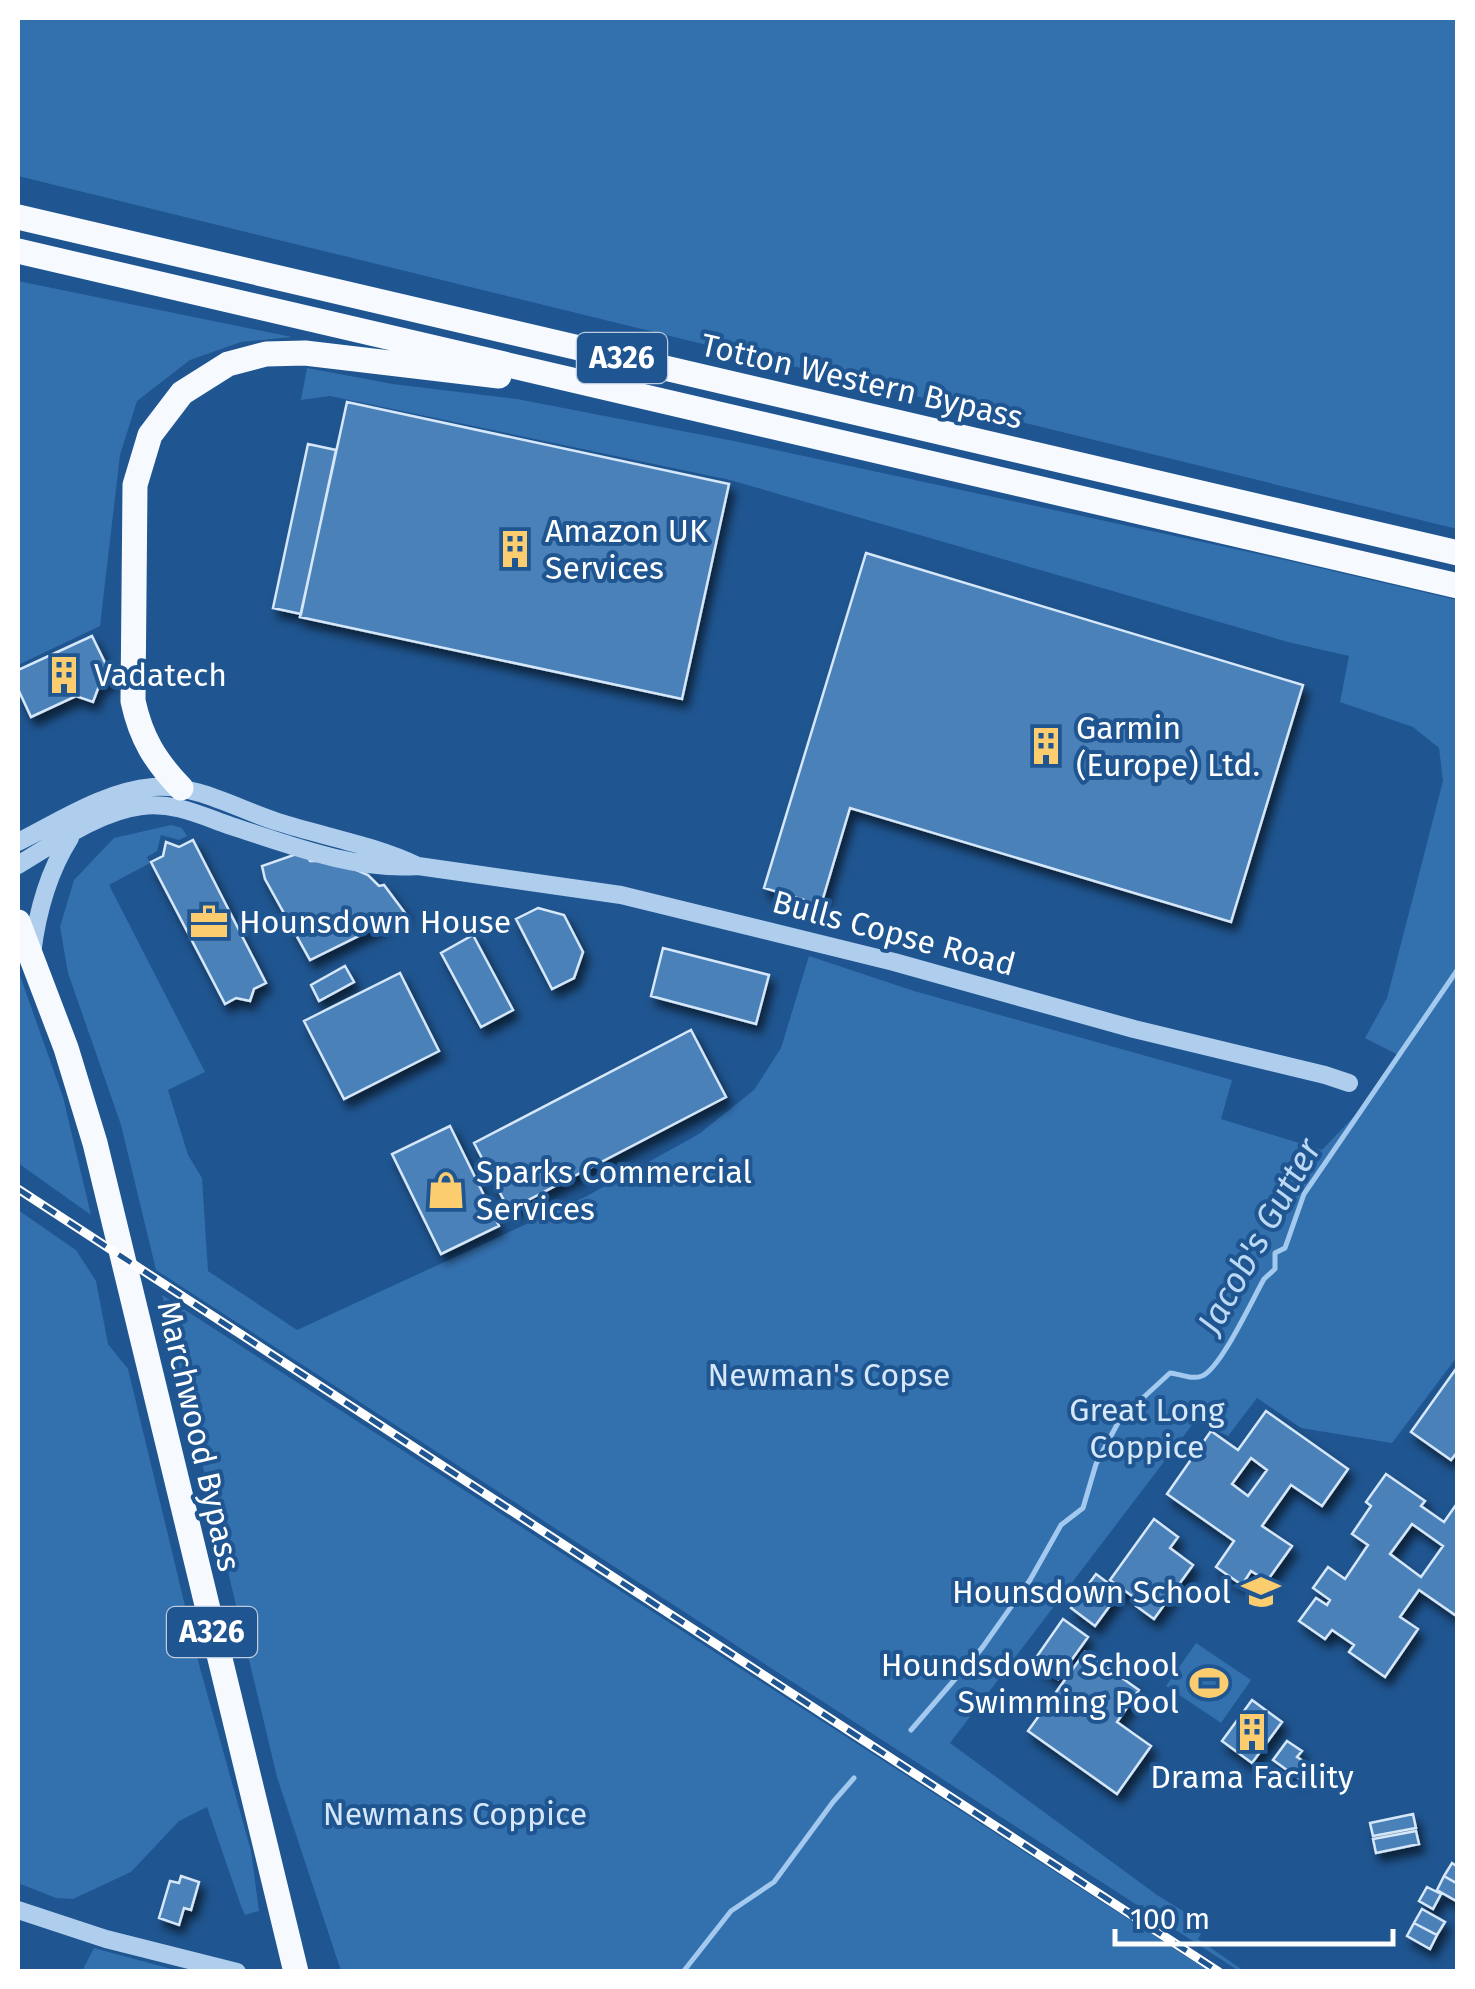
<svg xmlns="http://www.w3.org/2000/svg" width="1475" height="1989" viewBox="0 0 1475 1989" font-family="'Fira Sans',sans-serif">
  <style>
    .green { fill: #3370ae }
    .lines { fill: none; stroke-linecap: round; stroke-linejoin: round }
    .stream { stroke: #a3c9ef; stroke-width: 5 }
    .building { fill: #4c81b9; stroke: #d5e7f9; stroke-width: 2.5; fill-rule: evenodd; filter: url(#shadow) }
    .minor { stroke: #afceed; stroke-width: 18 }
    .major { stroke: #f6faff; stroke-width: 25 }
    .rail-casing { stroke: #fff; stroke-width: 9 }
    .rail { stroke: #1f5590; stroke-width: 5; stroke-dasharray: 15; stroke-linecap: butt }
    .labels { text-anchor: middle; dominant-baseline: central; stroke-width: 8; stroke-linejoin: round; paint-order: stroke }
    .shield { fill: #1f5590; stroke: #bcccde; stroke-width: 2.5 }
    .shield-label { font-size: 30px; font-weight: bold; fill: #fff }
    .street-label { font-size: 32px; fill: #fff; stroke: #1f5590 }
    .poi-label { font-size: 32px; fill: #fff; stroke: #1f5590; text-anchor: start }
    .park-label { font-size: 32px; fill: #d5e7f9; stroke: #1f5590 }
    .water-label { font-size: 35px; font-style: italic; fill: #bbd8f4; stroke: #1f5590 }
  </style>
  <defs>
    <filter id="shadow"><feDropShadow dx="5" dy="8" stdDeviation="5" flood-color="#0009"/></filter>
  </defs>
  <rect width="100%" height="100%" fill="#1f5590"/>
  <!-- green -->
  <path class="green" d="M18,18h1439v511l-1439,-353z
    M18,281l274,56 -51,5 -51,18 -53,41 -17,54 -20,171 -82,39z
    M307,368l86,16 124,15 222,43 538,116 180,42v757l-65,86 -91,-15 -44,-30 -29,38 -33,-15 -245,322 207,152 49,30 -8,14 46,32h-5l-1083,-701 -35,-145 -53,-152 -8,-46 14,-47 40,-42 57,-13 11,3 5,8 -8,4 -18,-5 -4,16 -10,6 3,6 -41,22 96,187 -37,18 20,65 14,23 6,93 89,59 288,-133 114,-63 55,-44 27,-42 28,-92 105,35 318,89 -11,39 101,31 40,-42 36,-53 -33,-17 22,-40 56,-217 -4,-33 -26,-21 -73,-25 9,-46 -61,-14 -558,-162 -400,-84 -29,4z
    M18,970l45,127 28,118 -73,-52z
    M18,1210l58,40 20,31 12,63 20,25 72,299 51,183 8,60 -14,4 -4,-9 -34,-99 -28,14 -48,51 -58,27 -17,-1 -38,-15z
    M162,1295l1047,676h-868l-64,-194z
    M1196,1643l55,37 -30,43 -55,-37z
    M94,1948l85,23h-97z"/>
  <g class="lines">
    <!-- stream -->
    <path class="stream" d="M911,1730l71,-82 48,-68 31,-55 22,-17 13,-44 24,-45 50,-46c11,1 21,7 32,3 19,-8 50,-76 62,-97l11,-10v-16l10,-5 19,-54 154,-225
      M683,1972l48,-61 43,-29 59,-80 21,-24"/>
  </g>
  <!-- building -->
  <path class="building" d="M347,402l382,82 -47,215 -382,-82z
    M308,444l28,6 -35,164 -28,-6z
    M866,553l437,132 -72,237 -381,-114 -29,97 -57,-17z
    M92,636l21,43 -14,7 -6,16 -17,-6 -45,21 -13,-28v-19z
    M193,840l73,143 -12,6 -4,12 -14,-3 -11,6 -74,-142 12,-6 3,-14 13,5z
    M305,851l5,10h26l32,14 11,11 5,-1 21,28 -95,47 -45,-81 -3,-13z
    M538,908l26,7 19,37 -9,26 -22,11 -36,-70z
    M473,935l40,75 -32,17 -40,-74z
    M663,948l106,27 -13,49 -105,-28z
    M345,966l9,16 -35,19 -8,-16z
    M400,973l39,78 -95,48 -40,-78z
    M691,1030l35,67 -217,113 -35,-67z
    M450,1126l49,100 -58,28 -49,-100z
    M1458,1366v85l-7,9 -40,-28z
    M1266,1411l82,58 -26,37 -31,-21 -29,41 30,20 -25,35 -16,-10 -9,14 -26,-18 18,-26 -67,-47 44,-63 27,19zM1251,1458l16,12 -19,26 -16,-12z
    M1386,1474l39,27 -4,5 23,16 14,-20v115l-39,-27 -19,27 18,12 -33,48 -36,-25 5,-7 -22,-15 -7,9 -26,-18 17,-23 11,7 3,-5 -17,-12 15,-21 17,12 23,-34 -16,-11 19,-28 -5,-4zM1412,1524l31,22 -22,31 -31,-23z
    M1154,1519l24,18 -8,11 23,17 -39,54 -18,-13 3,-5 -29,-21z
    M1096,1574l24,18 -25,34 -24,-18z
    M1063,1619l25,18 -30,42 -25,-17z
    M1085,1652l54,38 -22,32 34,24 -34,48 -89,-63z
    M1252,1700l30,22 -30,41 -30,-22z
    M1287,1741l15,10 -5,6 11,7 -10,14 -25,-18z
    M1413,1814l3,14 -43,8 -3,-13z
    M1416,1831l3,13 -43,9 -3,-14z
    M1452,1863l6,4v17l-14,-8z
    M181,1876l18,6 -8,28 -7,-2 -5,17 -20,-7 11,-37 9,2z
    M1444,1876l14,8v18l-21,-12z
    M1427,1887l14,7 -8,15 -14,-8z
    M1422,1909l23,13 -8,13 -23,-12z
    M1414,1923l23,12 -7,14 -23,-13z"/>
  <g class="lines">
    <!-- minor -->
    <path class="minor" d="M18,842c42,-21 87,-51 135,-55 44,-3 84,22 125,35 47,15 96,23 140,44
      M18,865c37,-22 81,-54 124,-59 33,-4 60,10 89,20 59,19 125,45 187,40l203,29 273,67 240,67 191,46 24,8
      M32,954c5,-41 15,-80 38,-116
      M18,1910l88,29 131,33"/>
    <!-- major -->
    <path class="major" d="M18,217l1440,336
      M18,251l1440,335
      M181,788c-26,-27 -40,-50 -48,-87l2,-216 15,-50 32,-42 46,-29 38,-10 39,-1 194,23
      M18,922l48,126 29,95 201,829"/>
    <!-- rail casing -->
    <g class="rail-casing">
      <path id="rail" d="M18,1189l1201,783"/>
    </g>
    <!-- rail -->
    <use href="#rail" class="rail"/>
  </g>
  <!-- icons -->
  <defs>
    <g id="building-bare" transform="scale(3)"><path d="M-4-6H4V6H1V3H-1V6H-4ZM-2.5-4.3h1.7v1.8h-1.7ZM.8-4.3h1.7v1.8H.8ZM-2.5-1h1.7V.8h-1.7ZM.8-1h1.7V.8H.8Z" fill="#fbcd6f" stroke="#1f5590" stroke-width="2.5" paint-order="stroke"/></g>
    <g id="office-bare" transform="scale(3)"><path d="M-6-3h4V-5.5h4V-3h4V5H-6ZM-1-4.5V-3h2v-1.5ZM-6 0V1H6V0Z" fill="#fbcd6f" stroke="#1f5590" stroke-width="2.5" paint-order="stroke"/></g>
    <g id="shop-bare" transform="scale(3)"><path d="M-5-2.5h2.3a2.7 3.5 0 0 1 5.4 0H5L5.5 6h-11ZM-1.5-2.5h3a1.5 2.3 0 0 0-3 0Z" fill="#fbcd6f" stroke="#1f5590" stroke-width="2.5" paint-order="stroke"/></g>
    <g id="school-bare" transform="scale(3)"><path d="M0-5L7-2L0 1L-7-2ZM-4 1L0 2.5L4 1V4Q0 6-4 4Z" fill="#fbcd6f" stroke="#1f5590" stroke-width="2.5" paint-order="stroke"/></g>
    <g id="stadium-bare" transform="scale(3)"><path d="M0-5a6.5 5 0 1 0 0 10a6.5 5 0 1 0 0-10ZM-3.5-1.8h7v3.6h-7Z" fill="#fbcd6f" stroke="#1f5590" stroke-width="2.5" paint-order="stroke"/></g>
  </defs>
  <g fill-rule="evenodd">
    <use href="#building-bare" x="515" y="549"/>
    <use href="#building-bare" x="64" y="675"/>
    <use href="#building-bare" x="1046" y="746"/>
    <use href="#office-bare" x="209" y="922"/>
    <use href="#shop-bare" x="446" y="1190"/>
    <use href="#school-bare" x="1261" y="1592"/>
    <use href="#stadium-bare" x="1209" y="1683"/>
    <use href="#building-bare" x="1252" y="1732"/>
  </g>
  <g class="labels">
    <!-- shield labels -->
    <g class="shield">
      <rect x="577" y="333" width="90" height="50" rx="8"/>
      <rect x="167" y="1607" width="90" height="50" rx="8"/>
    </g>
    <g class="shield-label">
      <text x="622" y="358">A326</text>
      <text x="212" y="1632">A326</text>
    </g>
    <!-- street labels -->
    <g class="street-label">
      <text transform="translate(862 381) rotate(13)">Totton Western Bypass</text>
      <text transform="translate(894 933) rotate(15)">Bulls Copse Road</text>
      <text transform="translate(199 1436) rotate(77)">Marchwood Bypass</text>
    </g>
    <!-- poi labels -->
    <g class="poi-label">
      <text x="545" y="531">Amazon UK<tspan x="545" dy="37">Services</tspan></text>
      <text x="94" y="675">Vadatech</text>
      <text x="1076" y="728">Garmin<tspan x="1076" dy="37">(Europe) Ltd.</tspan></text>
      <text x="239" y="922">Hounsdown House</text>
      <text x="476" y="1172">Sparks Commercial<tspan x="476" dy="37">Services</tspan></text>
      <text x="1231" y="1592" text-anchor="end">Hounsdown School</text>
      <text x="1179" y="1665" text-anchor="end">Houndsdown School<tspan x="1179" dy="37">Swimming Pool</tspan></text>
      <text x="1252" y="1777" text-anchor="middle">Drama Facility</text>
    </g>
    <!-- park labels -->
    <g class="park-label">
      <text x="829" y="1375">Newman's Copse</text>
      <text x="1147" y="1410">Great Long<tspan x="1147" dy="37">Coppice</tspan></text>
      <text x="455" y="1814">Newmans Coppice</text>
    </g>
    <!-- water labels -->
    <g class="water-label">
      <text transform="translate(1259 1236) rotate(-61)">Jacob's Gutter</text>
    </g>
  </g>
  <!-- border -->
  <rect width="1475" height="1989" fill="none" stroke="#ffffff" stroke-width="40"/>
  <!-- scale -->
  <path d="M1115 1929v15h278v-15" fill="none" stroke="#ffffff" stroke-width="5"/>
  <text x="1130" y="1929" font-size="30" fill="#ffffff" stroke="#1f5590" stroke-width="8" paint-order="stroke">100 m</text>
</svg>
